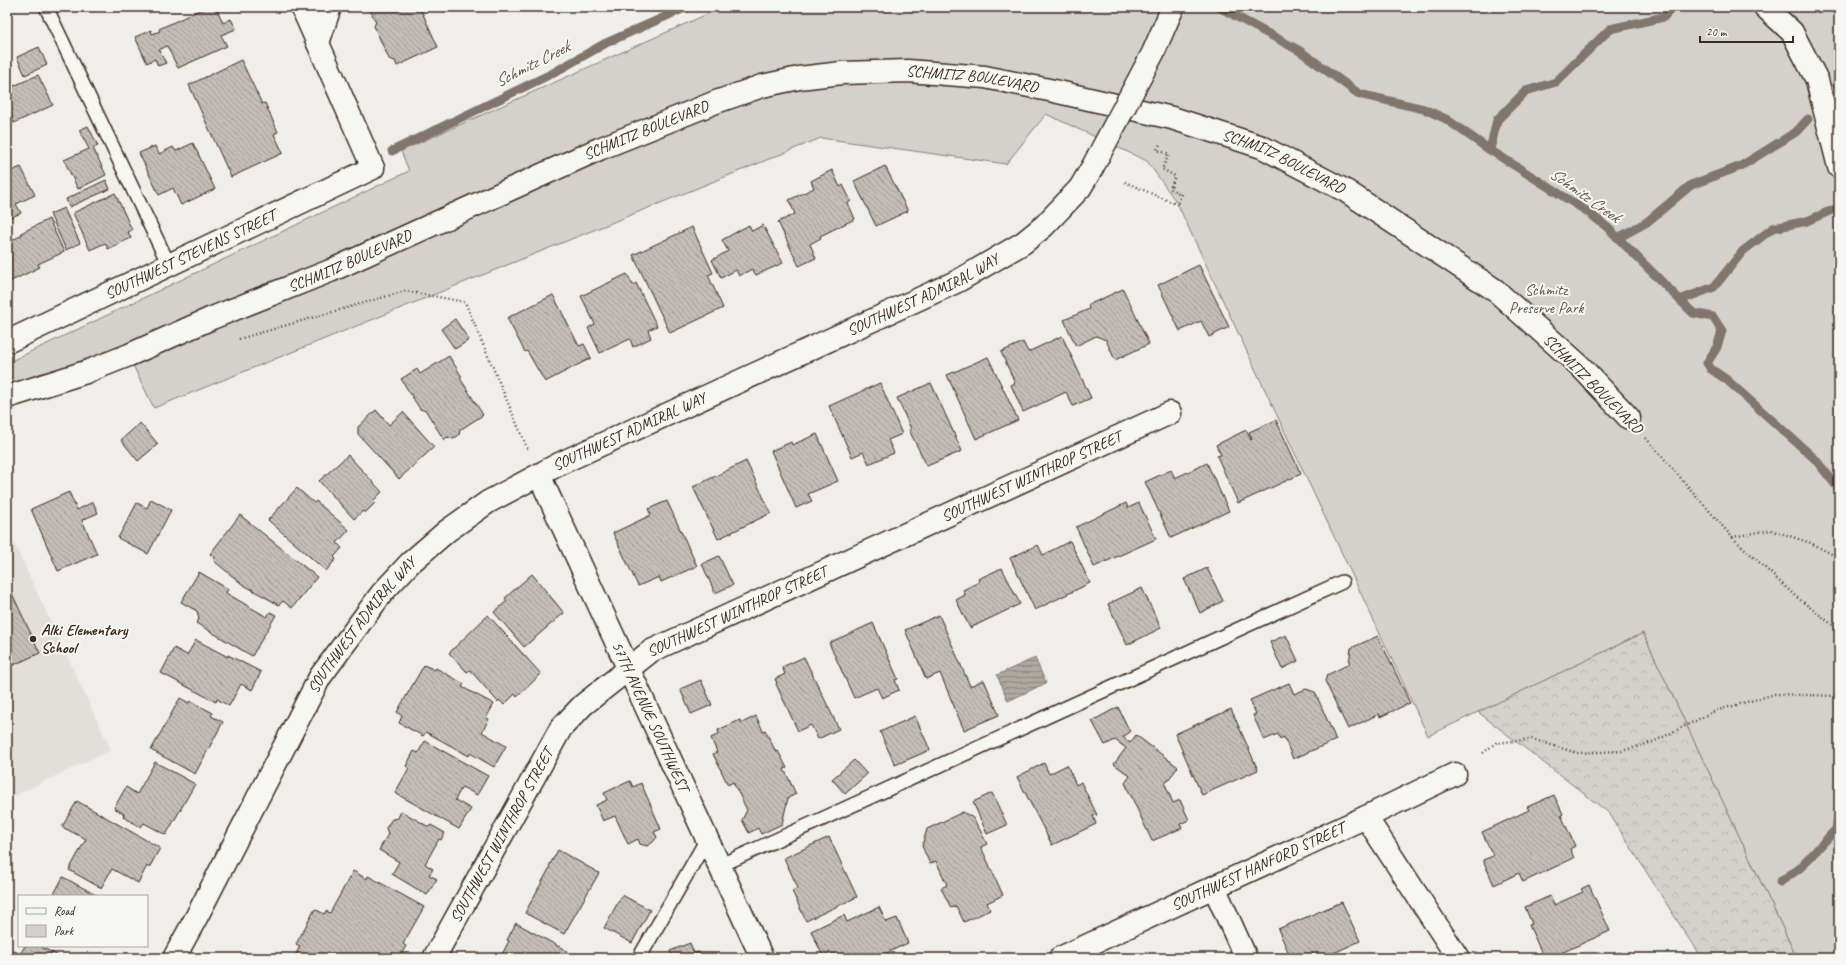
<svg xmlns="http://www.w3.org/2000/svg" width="1846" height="965" viewBox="0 0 1846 965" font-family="Caveat,sans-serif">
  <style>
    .built { fill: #e2dfdb }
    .forest { fill: url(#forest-crowns); stroke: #887e75 }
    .green { fill: #d4d1cc; stroke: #887e75 }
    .water { fill: url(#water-rules); stroke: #81766d }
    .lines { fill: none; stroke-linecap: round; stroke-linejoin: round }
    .stream { stroke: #81766d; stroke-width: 9 }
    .building { fill: url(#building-back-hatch); stroke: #3b2a1e }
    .lane-casing { stroke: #3b2a1e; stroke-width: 16 }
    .street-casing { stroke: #3b2a1e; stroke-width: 25 }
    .secondary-casing { stroke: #3b2a1e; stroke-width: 25 }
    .path { stroke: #3b2a1e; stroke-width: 2.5; stroke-dasharray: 1 3; stroke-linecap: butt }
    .lane { stroke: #f6f6f2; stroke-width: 13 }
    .street { stroke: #f6f6f2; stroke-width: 22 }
    .secondary { stroke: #f6f6f2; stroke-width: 22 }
    .secondary-bridge-casing { stroke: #3b2a1e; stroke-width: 25; stroke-linecap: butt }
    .secondary-bridge { stroke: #f6f6f2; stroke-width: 22 }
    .poi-dot { fill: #3b2a1e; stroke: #f6f6f2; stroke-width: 1.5 }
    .labels { text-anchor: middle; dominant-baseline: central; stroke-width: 4; stroke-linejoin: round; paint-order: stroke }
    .street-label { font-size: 16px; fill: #3b2a1e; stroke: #f6f6f2 }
    .park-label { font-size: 16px; fill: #61544a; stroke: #f6f6f2 }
    .poi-label { font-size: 16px; font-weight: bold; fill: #3b2a1e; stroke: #f6f6f2; text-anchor: start }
    .water-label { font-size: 17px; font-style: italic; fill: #64564c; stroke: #f6f6f2 }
  </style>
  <defs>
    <pattern id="forest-crowns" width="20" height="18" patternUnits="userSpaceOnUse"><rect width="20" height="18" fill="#d4d1cc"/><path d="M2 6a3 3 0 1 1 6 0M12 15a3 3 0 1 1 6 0" fill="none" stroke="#b7b4af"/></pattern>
    <pattern id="water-rules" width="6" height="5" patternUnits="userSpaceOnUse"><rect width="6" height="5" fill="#afa8a1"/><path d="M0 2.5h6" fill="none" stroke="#908983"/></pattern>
    <pattern id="building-back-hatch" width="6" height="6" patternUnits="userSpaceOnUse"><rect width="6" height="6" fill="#c2bdb7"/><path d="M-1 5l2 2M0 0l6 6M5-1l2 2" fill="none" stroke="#9f9a94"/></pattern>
  </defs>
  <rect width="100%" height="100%" fill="#efeeea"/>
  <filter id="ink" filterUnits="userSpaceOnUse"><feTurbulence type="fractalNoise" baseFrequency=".025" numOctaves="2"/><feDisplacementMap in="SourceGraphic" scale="8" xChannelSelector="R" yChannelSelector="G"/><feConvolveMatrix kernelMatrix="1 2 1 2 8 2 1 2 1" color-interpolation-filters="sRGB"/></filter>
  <g filter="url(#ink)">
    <!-- built -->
    <path class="built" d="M7,528l104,222 -104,49z"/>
    <!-- forest -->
    <path class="forest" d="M1643,633l154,325h-96l-92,-145 -131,-101z"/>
    <!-- green -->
    <path class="green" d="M723,7h1116v951h-42l-154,-325 -215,103 -251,-533 -30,-42 -101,-47 -40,50 -185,-26 -667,270 -29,-59 -79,36 -31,-2 -8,-11v-9l402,-192 -8,-20z"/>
    <!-- water -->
    <path class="water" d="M1035,658l11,25 -38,18 -11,-26z"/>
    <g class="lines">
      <!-- stream -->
      <path class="stream" d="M1219,7l81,44 59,43 65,15 22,10 44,31 98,62 20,16 85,85 20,4 9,14 -5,16 -10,16 4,6 16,11 88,79 24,30
        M1837,86l2,-19
        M1490,150l7,-30 29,-29 30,-9 54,-53 54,-12 8,-10
        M392,151l161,-78 53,-30 81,-36
        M1618,238l29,-16 44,-37 50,-19 55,-34 12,-13
        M1680,300l34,-13 29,-36 30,-23 34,-7 25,-11
        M1780,882l21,-15 35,-38 3,-19"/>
    </g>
    <!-- building -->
    <path class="building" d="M206,7h10l7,16 8,-4 5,10 -15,6 6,11 -49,22 -11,-22 -8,4 7,13 -8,3 -3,-7 -8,4 -12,-26 16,-7 1,4 8,-3 -1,-2z
      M374,7h44l2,3h1l17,37 -41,19 -2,-5 -6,-2 -15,-33 2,-4 -5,-10z
      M39,47l8,18 -22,10 -8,-18z
      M241,60l21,44 3,-1 13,29 -4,2 9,19 -52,24 -42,-92z
      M38,75l15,30 -39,18 -7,-16v-18z
      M88,126l10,20 -5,2 13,27 -28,14 -14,-29 25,-11 -10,-19z
      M193,143l22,46 -34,16 -8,-17 -14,7 -20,-42 16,-7 4,8 14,-7 3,4z
      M885,166l23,45 -32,15 -22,-45z
      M21,167l14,28 -19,9 5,9 -14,6v-46z
      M832,170l8,17 3,-2 8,16 -3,2 7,16 -35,17 1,2 -11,6 6,14 -17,8 -21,-44 17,-8 -6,-14 25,-12 -3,-7z
      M106,180l4,9 -41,18 -3,-8z
      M115,193l17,37 -4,2 3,6 -23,11 -3,-6 -15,7 -17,-37z
      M64,208l16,35 -14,7 -16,-36z
      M49,219l15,33 -26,12 2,3 -33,16v-40l15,-8 -1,-2z
      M749,225l3,6 11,-6 20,38 -27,12 -4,-6 -13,7 -3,-6 -15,8 -9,-18 16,-9 -6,-11z
      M692,227l21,46 -5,2 15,33 -53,25 -37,-78z
      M1199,265l30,62 -20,10 -8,-16 -21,10 -22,-46z
      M627,274l6,11 3,-2 21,43 -9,4 3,8 -18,9 -3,-8 -30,14 -12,-25 7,-4 -14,-28z
      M1123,289l26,55 -34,16 -9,-20 -10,-4 -20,10 -12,-26 25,-11 -1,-4z
      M553,295l26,51 5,-2 7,14 -46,24 -18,-31 -2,1 -18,-34z
      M455,319l14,21 -14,9 -14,-20z
      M1062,336l29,62 -18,8 -7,-14 -43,20 -12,-27 4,-2 -14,-31 22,-10 5,10z
      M449,356l13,21 -2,1 23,37 -23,15 -1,5 -6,4 -6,-2 -3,3 -18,-29 -6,-2 -19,-30 16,-10 3,5z
      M988,357l30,63 -42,19 -29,-64z
      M880,383l22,51 -14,6 6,13 -25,11 -6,-12 -11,5 -23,-51z
      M931,383l31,68 -35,15 -18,-36 2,-1 -14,-31z
      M376,410l13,15 14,-13 31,35 -35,32 -41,-45v-7z
      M1276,420l25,54 -63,29 -21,-47 4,-1 -5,-10 30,-15 5,10 1,-1 -3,-7z
      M140,423l18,21 -20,17 -17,-21z
      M817,434l21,47 -30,13 4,7 -16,7 -25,-57 20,-9 1,3z
      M348,455l34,37 -9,9 2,2 -10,10 -2,-2 -9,8 -35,-38z
      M746,461l25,52 -53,26 -25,-52z
      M1207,463l22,48 -58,27 -26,-56 26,-12 4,8z
      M297,488l17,15 2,-2 33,29 -12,13 5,5 -8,9 2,2 -10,12 -58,-51z
      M69,492l8,18 16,-8 5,11 -16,7 15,34 -39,17 -27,-62z
      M151,499l20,11 -23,44 -30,-16 19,-35 10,5z
      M667,501l30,65 -36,16 -2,-5 -21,9 -25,-53 38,-18 -3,-6z
      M1126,503l2,5 11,-5 17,36 -62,28 -18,-40z
      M240,515l77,62 -25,31 -9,-7 -4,4 -37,-21 -28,-23 1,-4 -5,-3z
      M1070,541l20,42 -55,27 -25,-52 28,-13 5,10z
      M719,556l14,29 -18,8 -13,-29z
      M1002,568l18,36 -50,24 -14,-28 9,-5 -2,-5 16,-8 -1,-3z
      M1207,568l16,33 -23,12 -16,-34z
      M199,572l29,17 -2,4 41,24 3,-5 6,3 -24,41 -56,-33 3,-4 -2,-8 -16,-9z
      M532,574l32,39 -40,34 -30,-35 13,-11 -2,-3z
      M7,583l33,70 -33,15z
      M1142,588l19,40 -34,17 -19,-41z
      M488,615l53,59 -24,23 -2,-3 -11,11 -5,-5 -1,2 -28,-32 -3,2 -18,-19z
      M939,615l31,71 14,-6 15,35 -35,15 -24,-57 -14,6 -21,-49z
      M873,623l25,56 -3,1 4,10 -17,8 -5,-10 -23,10 -25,-55z
      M1286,635l12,26 -16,8 -12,-27z
      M1378,636l32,67 -30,14 -1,-3 -31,15 -23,-48 2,-6 22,-11 2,-16z
      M196,640l32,17v-2l33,17 -9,18 -11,-6 -12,22 -12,-7 -1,3 -55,-29 13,-25 13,7z
      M804,657l35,72 -21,10 -7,-14 -13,6 -22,-47 1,-1 -2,-4 10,-5 -3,-7z
      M424,665l11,5 1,-2 28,16 -2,3 32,17 -8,14 3,1 -7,13 24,14 -12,21 -24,-14 -1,3 -43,-24 -3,4 -24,-13 3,-7 -5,-4z
      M701,680l11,25 -21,9 -11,-25z
      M1289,683l5,11 12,-5 9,3 21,48 -43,19 -9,-22 -4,2 -2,-5 -14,6 -11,-25 3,-1 -6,-14z
      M180,698l9,5 1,-2 23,12 -2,3 12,6 -28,52 -44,-24z
      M1118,707l12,25 -7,5 7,6 6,-8 42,32 -13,17 8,19 7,-3 9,20 -9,4 2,4 -30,13 -27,-58 5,-7 -16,-12 12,-16 -11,-8 -10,5 -13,-24z
      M1231,709l27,61 -56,25 -27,-61z
      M756,716l7,15 2,-1 11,22 2,-1 9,17 -3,1 12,25 -8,4 -6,26 -21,10 -3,-6 -9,5 -7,-13 5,-10 -14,-28 -5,3 -15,-31 4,-2 -6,-14 8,-4 -1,-4 22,-10 2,3z
      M915,716l15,34 -35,15 -15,-33z
      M425,741l63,35 -11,19 -15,-8 -7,13 16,9 -12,20 -64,-36 14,-25 -3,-2 8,-15 4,2z
      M854,760l13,14 -22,20 -13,-15z
      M155,762l40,22 -29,51 -22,-12 -3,4 -18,-10 1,-3 -10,-6 12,-21 11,7z
      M1044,763l5,11 18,-9 9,20 5,-3 16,33 -4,1 3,8 -44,21 -35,-68z
      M630,781l3,6 8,-4 20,46 -7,3 3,5 -4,5 -6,4 -7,-2 -2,-5 -10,5 -13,-28 -12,5 -7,-16 11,-5 -3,-7z
      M992,793l15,32 -20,9 -14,-32z
      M1554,795l9,19 -2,1 14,31 -5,3 4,9 -51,24 -4,-9 -25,12 -11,-25 10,-4 -11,-24 47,-22 -2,-3z
      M77,801l83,47 -11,20 -2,-2 -9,17 -26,-14 -11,19 -32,-18 17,-31 -24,-12z
      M401,811l28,16 2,-2 14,8 -4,7 -2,-1 -14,25 8,5 -4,6 8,4 -10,16 -35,-21 7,-12 -20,-12 9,-16 -2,-6 6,-9 6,-1z
      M963,812l10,6 7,12 7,14 -6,3 22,48 -16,8 3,7 -26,12 -8,-16 -5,2 -10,-20 6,-3 -11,-24 -6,3 -8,-18 5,-17z
      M829,837l28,60 -51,24 -14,-30 6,-3 -14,-30z
      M558,850l41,23 -35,61 -39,-21 25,-46 -1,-1z
      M353,871l14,8 1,-3 56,31 -21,37 3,2 -7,12h-105l6,-12 -4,-2 19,-35 9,5 2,-3 4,2z
      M63,877l35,19h-45z
      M1589,885l21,46 -60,27h-6l-15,-33 3,-1 -7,-17 25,-11 4,9 29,-13 -2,-3z
      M622,895l28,15 -18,33 -28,-15z
      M1342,902l18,39 -37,17h-32l-13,-29z
      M879,907l7,15 11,-4 11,25 -32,15h-52l-13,-27 33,-16 3,7z
      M516,923l51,28 -4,7h-63l9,-17 -2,-1z
      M690,943l4,10 5,-1 2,6h-28l-3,-7z
      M25,946h15l22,12h-54l5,-8 7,4z
      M1620,952l3,6h-16z"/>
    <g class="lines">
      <!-- lane casing -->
      <g class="lane-casing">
        <path id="lane" d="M46,7l123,258
          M719,866l623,-284
          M639,958l68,-119"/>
      </g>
      <!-- street casing -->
      <g class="street-casing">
        <g id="street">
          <path d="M1765,7l27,25 25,48 22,87"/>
          <path d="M318,43l12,-36"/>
          <path id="s1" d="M7,342l366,-174 -71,-161"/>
          <path id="s2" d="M7,397l79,-25 43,-17 83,-37 118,-47 269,-122 117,-47 46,-16 37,-8 43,-5 66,-2 77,6 69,14 118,27 90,29 84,44 149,99 85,76 49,52"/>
          <path id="s3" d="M539,475l223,483"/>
          <path d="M1366,817l92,141"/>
          <path d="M1214,887l32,71"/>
          <path id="s4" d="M434,958l127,-230 22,-23 68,-54 519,-238"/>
          <path id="s5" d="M1060,958l306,-141 89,-43"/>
        </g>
      </g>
      <!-- secondary casing -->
      <g class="secondary-casing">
        <g id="secondary">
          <path id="s6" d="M174,958l23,-42 123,-239 62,-84 28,-30 37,-32 41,-29 73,-39 397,-182 65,-38 21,-17 36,-38 12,-20"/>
        </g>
      </g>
      <!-- path -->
      <path class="path" d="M1125,182l53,23 3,-11 -11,-5 5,-13 -13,-7 7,-15 -12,-4 3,-6
        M239,339l166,-48 60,11 63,148
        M1646,438l86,99 62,58 45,35
        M1732,537l39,-7 40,13 28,15
        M1483,753l13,-10 36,-4 45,14 45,-2 31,-9 62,-31 60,-17 64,2"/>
      <!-- lane -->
      <use href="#lane" class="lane"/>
      <!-- street -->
      <use href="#street" class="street"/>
      <!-- secondary -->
      <use href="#secondary" class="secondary"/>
      <!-- secondary-bridge casing -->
      <g class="secondary-bridge-casing">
        <path id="secondary-bridge" d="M1092,168l61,-115 20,-46"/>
      </g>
      <!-- secondary-bridge -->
      <use href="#secondary-bridge" class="secondary-bridge"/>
    </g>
  </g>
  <!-- markers -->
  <circle class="poi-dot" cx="33" cy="639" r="4"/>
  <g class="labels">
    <!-- street labels -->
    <g class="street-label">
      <text stroke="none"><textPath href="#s2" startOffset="1029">SCHMITZ BOULEVARD</textPath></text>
      <text stroke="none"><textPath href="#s2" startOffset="693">SCHMITZ BOULEVARD</textPath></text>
      <text stroke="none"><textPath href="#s2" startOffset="1353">SCHMITZ BOULEVARD</textPath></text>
      <text stroke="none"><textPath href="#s1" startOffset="203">SOUTHWEST STEVENS STREET</textPath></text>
      <text stroke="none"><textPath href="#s2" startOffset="369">SCHMITZ BOULEVARD</textPath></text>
      <text stroke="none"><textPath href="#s6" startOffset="1043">SOUTHWEST ADMIRAL WAY</textPath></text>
      <text transform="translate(1593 384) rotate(45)">SCHMITZ BOULEVARD</text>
      <text stroke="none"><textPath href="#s6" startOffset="719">SOUTHWEST ADMIRAL WAY</textPath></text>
      <text stroke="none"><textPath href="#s4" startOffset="800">SOUTHWEST WINTHROP STREET</textPath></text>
      <text stroke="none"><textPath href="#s4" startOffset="476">SOUTHWEST WINTHROP STREET</textPath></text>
      <text stroke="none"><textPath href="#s6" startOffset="383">SOUTHWEST ADMIRAL WAY</textPath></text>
      <text stroke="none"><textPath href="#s3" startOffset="266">57TH AVENUE SOUTHWEST</textPath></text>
      <text stroke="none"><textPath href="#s4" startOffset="140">SOUTHWEST WINTHROP STREET</textPath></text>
      <text stroke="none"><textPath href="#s5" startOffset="218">SOUTHWEST HANFORD STREET</textPath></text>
    </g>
    <!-- park labels -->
    <g class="park-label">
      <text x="1546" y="290">Schmitz<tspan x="1546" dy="18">Preserve Park</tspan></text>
    </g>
    <!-- poi labels -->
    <g class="poi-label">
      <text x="41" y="630">Alki Elementary<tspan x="41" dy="18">School</tspan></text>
    </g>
    <!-- water labels -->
    <g class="water-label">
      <text transform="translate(532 64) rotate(-27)">Schmitz Creek</text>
      <text transform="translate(1585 195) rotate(35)">Schmitz Creek</text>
    </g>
  </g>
  <!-- margin -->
  <rect width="1846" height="965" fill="none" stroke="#f6f6f2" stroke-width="24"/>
  <rect x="12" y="12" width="1822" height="941" fill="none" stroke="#3b2a1e" stroke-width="1.5" filter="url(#ink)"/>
  <!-- legend -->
  <rect x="18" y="895" width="130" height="52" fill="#f6f6f2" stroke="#aba49d"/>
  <rect x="26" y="908" width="20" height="6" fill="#f6f6f2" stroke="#aba49d"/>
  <text x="54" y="915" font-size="12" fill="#3b2a1e">Road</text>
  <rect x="26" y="925" width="20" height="12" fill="#d4d1cc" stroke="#aba49d"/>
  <text x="54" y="935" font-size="12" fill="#3b2a1e">Park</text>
  <!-- scale -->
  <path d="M1700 36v6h93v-6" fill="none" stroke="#3b2a1e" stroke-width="2"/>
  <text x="1706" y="36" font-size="12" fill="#3b2a1e" stroke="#f6f6f2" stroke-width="3" paint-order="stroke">20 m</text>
</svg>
